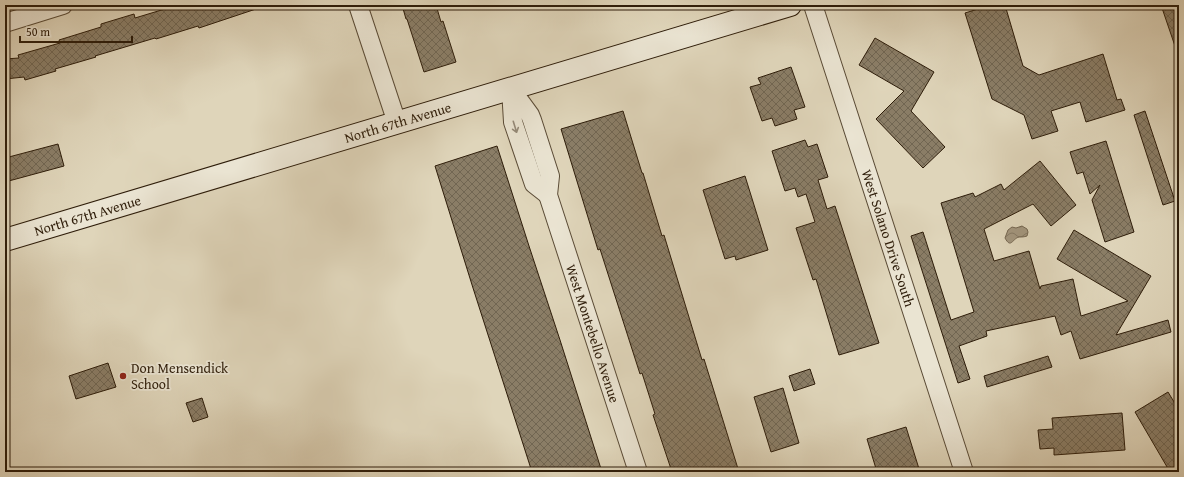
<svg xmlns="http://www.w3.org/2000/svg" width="1184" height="477" viewBox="0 0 1184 477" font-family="'Gentium Book Plus',serif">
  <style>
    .water { fill: url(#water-waves); stroke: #746650 }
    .building { fill: url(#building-cross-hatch); stroke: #2e1d0a }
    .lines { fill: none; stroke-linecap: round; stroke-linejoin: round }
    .minor-casing { stroke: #5a4b36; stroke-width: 20 }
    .secondary-casing { stroke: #2e1d0a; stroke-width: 24 }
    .minor { stroke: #eae4d2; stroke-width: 18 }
    .secondary { stroke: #eae4d2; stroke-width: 22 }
    .oneway { stroke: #958a78 }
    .poi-dot { fill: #8f2418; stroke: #eae4d2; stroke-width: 1.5 }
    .labels { text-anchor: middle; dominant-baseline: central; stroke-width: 3.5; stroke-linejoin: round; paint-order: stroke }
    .street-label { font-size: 14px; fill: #2e1d0a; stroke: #eae4d2 }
    .poi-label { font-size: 14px; fill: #2e1d0a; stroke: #eae4d2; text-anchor: start }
  </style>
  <defs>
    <pattern id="water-waves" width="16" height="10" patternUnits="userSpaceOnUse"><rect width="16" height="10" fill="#a3967e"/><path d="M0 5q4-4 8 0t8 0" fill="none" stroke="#857a65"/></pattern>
    <pattern id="building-cross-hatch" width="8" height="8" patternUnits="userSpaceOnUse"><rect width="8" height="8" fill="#8a7d66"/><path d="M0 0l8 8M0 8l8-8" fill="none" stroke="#716652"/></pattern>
  </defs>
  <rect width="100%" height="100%" fill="#dfd5ba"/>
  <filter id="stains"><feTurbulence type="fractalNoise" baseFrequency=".005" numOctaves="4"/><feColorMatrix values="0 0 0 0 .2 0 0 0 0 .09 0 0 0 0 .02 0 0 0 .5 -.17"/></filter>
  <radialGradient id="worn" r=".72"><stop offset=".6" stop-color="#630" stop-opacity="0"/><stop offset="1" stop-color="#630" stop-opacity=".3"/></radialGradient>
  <!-- water -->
  <path class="water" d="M1022,226l5,3 1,3 -1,4c-3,1 -5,1 -8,1 -7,2 -8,12 -14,1l3,-8 4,-3 4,1z"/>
  <!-- building -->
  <path class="building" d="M178,5h84v2l-63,21 -1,-2 -42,13 -1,-1 -60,18 1,1 -41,12 1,2 -31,9 -1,-3 -19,2v-20l14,-1 -1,-3 42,-12 -1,-3 42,-13v-3l33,-10 1,4z
    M402,5h34l5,17 2,-1 13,41 -32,10 -17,-53h-1z
    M991,5h14l18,61 16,9 64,-21 14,46 4,-1 4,11 -39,12 -6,-20 -29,9 7,20 -26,8 -8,-24 -32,-16 -27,-86z
    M1161,5h18v47h-2z
    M875,38l59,34 -23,39 34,36 -22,21 -47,-49 28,-28 -45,-26z
    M791,67l14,40 -11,3 3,9 -22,7 -3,-8 -10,3 -12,-34 11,-3 -3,-6z
    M623,111l19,62h1l19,63 2,-1 38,125 2,-1 35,113h-67l-19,-57 2,-1 -13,-41 -2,1 -40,-125 -2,1 -37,-121z
    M1145,111l30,90 -12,4 -29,-90z
    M805,140l3,7 9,-3 11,33 -10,3 9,29 8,-3 44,137 -40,12 -23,-76 -3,1 -17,-52 19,-6 -9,-28 -8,3 -3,-9 -10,3 -13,-40z
    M1106,141l28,91 -29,10 -13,-42 8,-15 -10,9 -7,-22 -6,2 -7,-22z
    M58,144l6,22 -59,16v-24z
    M497,146l32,100 31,94 42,132h-70l-59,-184 -38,-122z
    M1040,161l36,44 -25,21 -18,-22 -49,25 10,32 35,-10 11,38 1,-3 32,-7 8,37 47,-15 -71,-42 17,-29 77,46 -35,59 52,-15 3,12 -91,27 -9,-28 -10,4 -6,-19 -69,15 1,5 -28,10 11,33 -12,4 -47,-147 12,-4 28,88 23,-8 -33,-109 32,-10 2,4 26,-13 3,6z
    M745,176l23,74 -32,10 -1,-4 -10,3 -22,-69z
    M1048,356l4,11 -65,20 -3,-11z
    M108,363l8,24 -40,12 -7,-23z
    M810,369l5,15 -21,7 -5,-15z
    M783,388l16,55 -28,9 -17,-55z
    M1168,392l11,18v57l-9,5 -35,-60z
    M202,398l6,19 -15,5 -7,-19z
    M1122,413l3,37 -71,5v-7l-14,1 -2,-19 15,-1 -1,-11z
    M906,427l14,45h-43l-10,-33z"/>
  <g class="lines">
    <!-- minor casing -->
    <g class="minor-casing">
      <g id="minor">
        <path d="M358,5l39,118"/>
        <path id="s1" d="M813,5l151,467"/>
        <path d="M5,23l58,-18"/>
        <path id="s2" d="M511,89l19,26 2,5 18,56 -2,19 90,277"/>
        <path d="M511,89l2,33 21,62 14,11"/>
      </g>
    </g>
    <!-- secondary casing -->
    <g class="secondary-casing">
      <g id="secondary">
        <path id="s3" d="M5,240l785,-235"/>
      </g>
    </g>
    <!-- minor -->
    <use href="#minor" class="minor"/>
    <!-- secondary -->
    <use href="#secondary" class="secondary"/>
  </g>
  <!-- one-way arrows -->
  <defs><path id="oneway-shaft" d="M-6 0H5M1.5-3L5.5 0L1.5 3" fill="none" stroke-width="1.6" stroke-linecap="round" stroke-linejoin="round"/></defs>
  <use class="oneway" href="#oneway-shaft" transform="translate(515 127) rotate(73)"/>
  <!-- markers -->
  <circle class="poi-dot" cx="123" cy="376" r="4"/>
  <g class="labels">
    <!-- street labels -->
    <g class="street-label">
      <text stroke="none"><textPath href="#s3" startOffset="410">North 67th Avenue</textPath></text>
      <text stroke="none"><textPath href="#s3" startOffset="86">North 67th Avenue</textPath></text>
      <text stroke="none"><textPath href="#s1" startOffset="245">West Solano Drive South</textPath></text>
      <text stroke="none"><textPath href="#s2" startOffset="261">West Montebello Avenue</textPath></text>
    </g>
    <!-- poi labels -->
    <g class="poi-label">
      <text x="131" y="368">Don Mensendick<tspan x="131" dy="16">School</tspan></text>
    </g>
  </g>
  <!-- margin -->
  <rect width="1184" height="477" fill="none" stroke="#dfd5ba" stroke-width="20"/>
  <rect x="6" y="6" width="1172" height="465" fill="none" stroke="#2e1d0a" stroke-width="2"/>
  <rect x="10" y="10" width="1164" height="457" fill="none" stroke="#2e1d0a"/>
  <!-- scale -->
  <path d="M20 36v6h112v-6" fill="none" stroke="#2e1d0a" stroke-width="2"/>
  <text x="26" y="36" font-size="12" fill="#2e1d0a" stroke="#eae4d2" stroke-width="3" paint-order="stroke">50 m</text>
  <rect width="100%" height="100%" filter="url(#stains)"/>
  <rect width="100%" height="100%" fill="url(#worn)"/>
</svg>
